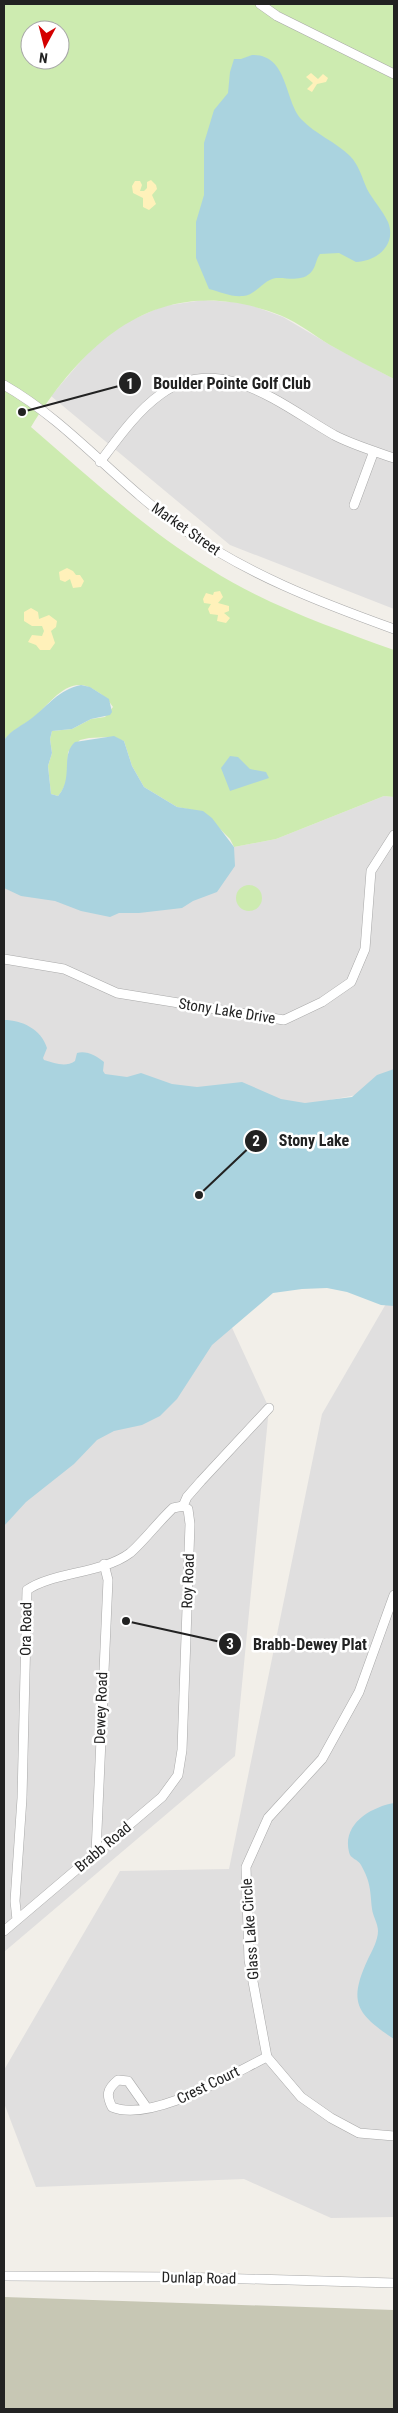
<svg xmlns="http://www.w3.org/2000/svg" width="398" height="2413" viewBox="0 0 398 2413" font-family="'Roboto Condensed',sans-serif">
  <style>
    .residential { fill: #e0dfdf }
    .construction { fill: #c7c7b4 }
    .grass { fill: #cdebb0; fill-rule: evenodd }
    .sand { fill: #fff1ba }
    .water { fill: #aad3df }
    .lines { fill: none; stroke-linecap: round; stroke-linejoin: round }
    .street-casing { stroke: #a9a9a9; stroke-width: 10 }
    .street { stroke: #fff; stroke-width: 9 }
    .labels { text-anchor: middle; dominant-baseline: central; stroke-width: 5; stroke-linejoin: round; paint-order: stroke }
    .street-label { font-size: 15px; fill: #222; stroke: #fff }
    .leader { fill: none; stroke: #222; stroke-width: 2 }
    .callout-dot { fill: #222; stroke: #fff; stroke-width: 2 }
    .mark-label { font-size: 15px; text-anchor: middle; font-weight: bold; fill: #fff }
    .callout-label { font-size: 16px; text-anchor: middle; font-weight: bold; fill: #222; stroke: #fff; stroke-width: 5; stroke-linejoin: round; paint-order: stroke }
  </style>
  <rect width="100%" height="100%" fill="#f2efe9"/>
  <!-- residential -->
  <path class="residential" d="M204,300l41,3 38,14 49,29 62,33v230l-164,-64 -179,-149 42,-49 32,-24 38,-17z
    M384,796l10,1v291l-331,62 -59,13v-338l171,52 59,-30 42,-8z
    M394,1290v927l-63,1 -87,-39 -208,8 -32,-84v-33l116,-199 109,-2 93,-455z
    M222,1306l47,102 -34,348 -231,196v-465z"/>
  <!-- construction -->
  <path class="construction" d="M4,2297l390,13v99h-390z"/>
  <!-- grass -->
  <path class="grass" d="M4,4h390v375c-21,-11 -43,-22 -64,-34 -15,-9 -31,-22 -48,-29 -116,-46 -192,17 -251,111 58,50 114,102 179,142 57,36 121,58 184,81v147l-10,-1 -108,43 -42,8 -4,-8 -27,-27 -26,-5 -33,-20 -12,-21 -8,-25 -15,-4 -20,1 -9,2 -12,12c-1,17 2,31 -10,44l-7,-2 -3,-28 4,-13 -2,-14 2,-8 20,-2 19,-10 14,-2 8,-10c-6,-9 -10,-12 -20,-18 -26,-15 -44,17 -61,30 -10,7 -20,11 -28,21zM30,30h30v30h-30z
    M236 898a13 13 0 1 1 26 0a13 13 0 1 1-26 0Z"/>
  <!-- sand -->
  <path class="sand" d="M311,73l7,6 5,-5 5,4 -2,4 -9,2 -5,8 -5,-3 6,-6 -7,-6z
    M151,180l5,5 1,4 -5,6 4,9 -7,6 -6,-3v-9l-10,-5 -1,-7 3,-5h5l2,4 -2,6h4l3,-3v-6z
    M67,568l6,3 3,4h4l4,6 -3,6 -8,1 -3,-9 -5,3 -5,-2 -1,-8z
    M220,591l3,6 -5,6 11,3v5l-5,2 6,5 -4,5 -9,-2 1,-6 -8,-1 -2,-5 3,-5 -7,-1 -1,-4 3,-6 7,2 1,-3z
    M31,608l7,4 1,7 10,-4 8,6 -1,6 -5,4 4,12 -5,7h-10l-4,-5 -8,-3 4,-7 10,1 2,-5 -2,-5h-10l-8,-5v-9z"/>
  <!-- water -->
  <path class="water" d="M252,55c36,-1 32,44 49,64 14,15 35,23 49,37 9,9 12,22 17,33 6,11 16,22 21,33 9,23 -11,39 -32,40l-17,-9 -19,1c-4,5 -4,12 -8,17 -9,12 -25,6 -36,7 -13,2 -20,17 -33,18 -13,1 -22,-4 -34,-7l-13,-31v-36l8,-27v-52l10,-33 14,-17 2,-21 4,-13h7z
    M81,685l9,2 19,12 3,13 -2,3 -19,4 -19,10 -20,2 -2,8 2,14 -4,13 3,28 7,2c16,-18 2,-41 17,-54l39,-6 10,5 8,25 12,21 33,20 26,4 9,7 22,29 1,19 -18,26 -24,9 -11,7 -43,5h-20l-9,4 -29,-6 -26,-10 -34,-5 -17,-8v-148c8,-11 18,-14 28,-22 17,-13 26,-28 49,-33z
    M230,756l8,1 12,12 16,3 3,6 -39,13 -9,-23z
    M4,1020c18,0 37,9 43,28l-4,10 1,2c11,3 21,8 31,1l2,-8c9,-3 20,3 27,9l-1,9 2,3 22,3 14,-4 31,11 25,3 45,-5 39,17 24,4 47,-6 25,-22 17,-6v237l-13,-1 -34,-13 -20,-4 -25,1 -29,4 -61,52 -35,54 -17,17 -18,9 -28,6 -17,9 -23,24 -48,38 -22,24z
    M394,1803v236c-38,-25 -46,-37 -26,-80 4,-8 10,-19 10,-28 0,-7 -5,-15 -6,-22 -2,-19 -1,-26 -11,-44 -3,-6 -11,-6 -12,-13 -7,-28 22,-45 45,-49z"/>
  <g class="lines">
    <!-- street casing -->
    <g class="street-casing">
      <path id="street" d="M260,4l17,12 117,58
        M4,385c65,37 114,99 176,142 66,47 139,75 214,102
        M100,462c18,-24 37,-51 61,-68 59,-43 122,12 173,41 19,10 40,16 60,23
        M354,505l20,-54
        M4,959l60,10 53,24 167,27 38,-18 29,-20 14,-33 6,-78 23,-36
        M183,1506l4,-9 14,-16 68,-73
        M394,1595l-35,97 -37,67 -54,59 -22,49 3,93 18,97 34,40 30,21 28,15 35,3
        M96,1853l12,-273 -4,-16
        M17,1920l-2,-19 7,-103 5,-208c25,-18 75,-16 103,-37 13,-11 29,-32 43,-45l10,-2
        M4,1931l158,-134 16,-22 4,-25 8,-226 -2,-15 -5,-3
        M147,2108l-19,-27 -10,-1c-11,9 -12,15 -6,27 39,16 118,-32 155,-50
        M4,2276l175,1 215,6"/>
    </g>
    <!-- street -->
    <use href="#street" class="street"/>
  </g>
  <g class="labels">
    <!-- street labels -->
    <g class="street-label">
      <text transform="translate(186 529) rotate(35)">Market Street</text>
      <text transform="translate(227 1011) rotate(9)">Stony Lake Drive</text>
      <text transform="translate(188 1581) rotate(-88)">Roy Road</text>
      <text transform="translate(26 1629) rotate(-89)">Ora Road</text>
      <text transform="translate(101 1708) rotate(-88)">Dewey Road</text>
      <text transform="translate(103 1847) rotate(-40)">Brabb Road</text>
      <text transform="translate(250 1929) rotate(-94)">Glass Lake Circle</text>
      <text transform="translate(208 2085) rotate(-26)">Crest Court</text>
      <text transform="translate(199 2278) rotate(1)">Dunlap Road</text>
    </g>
  </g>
  <!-- callouts -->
  <path class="leader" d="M22 412L130 383M199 1195L256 1141M126 1621L230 1644"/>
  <g class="callout-dot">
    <circle cx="22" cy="412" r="5"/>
    <circle cx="199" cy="1195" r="5"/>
    <circle cx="126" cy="1621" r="5"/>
    <circle cx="130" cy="383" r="12"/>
    <circle cx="256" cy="1141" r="12"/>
    <circle cx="230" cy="1644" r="12"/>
  </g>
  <g class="mark-label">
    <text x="130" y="389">1</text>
    <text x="256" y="1146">2</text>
    <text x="230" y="1649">3</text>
  </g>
  <g class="callout-label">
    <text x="232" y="389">Boulder Pointe Golf Club</text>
    <text x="314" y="1146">Stony Lake</text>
    <text x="310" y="1650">Brabb-Dewey Plat</text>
  </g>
  <!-- border -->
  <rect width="398" height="2413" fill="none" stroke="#222222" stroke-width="10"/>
  <!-- north arrow -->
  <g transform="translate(45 45) rotate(187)"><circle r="24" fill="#ffffff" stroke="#a7a7a7"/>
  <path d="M0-4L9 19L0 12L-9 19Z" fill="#d40000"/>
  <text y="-8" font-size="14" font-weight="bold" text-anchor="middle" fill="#222222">N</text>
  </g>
</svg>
